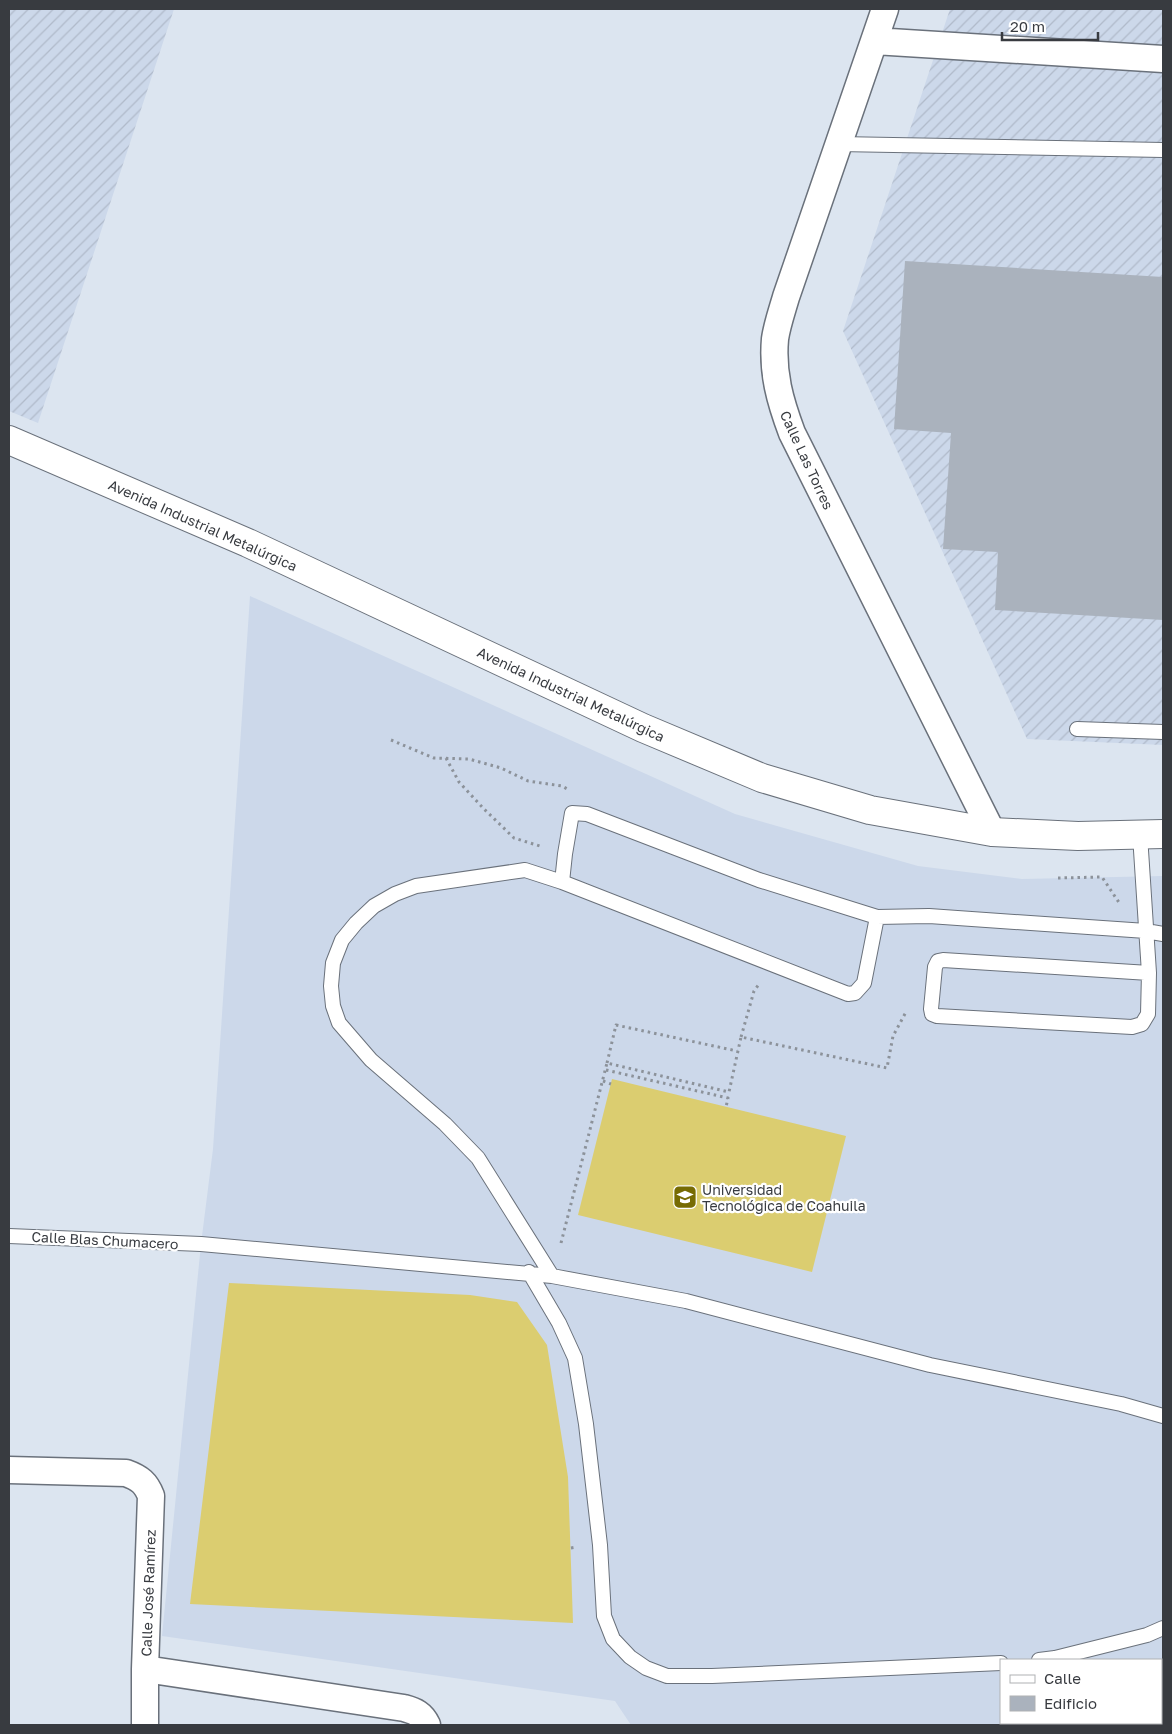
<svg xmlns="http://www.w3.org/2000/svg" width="1172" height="1734" viewBox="0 0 1172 1734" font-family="'Golos Text',sans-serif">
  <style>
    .built { fill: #ccd8ea; fill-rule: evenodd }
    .industrial { fill: url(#industrial-furrows) }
    .pitch { fill: #dbcd70 }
    .building { fill: #aab2bd }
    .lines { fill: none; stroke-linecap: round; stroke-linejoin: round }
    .lane-casing { stroke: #6a717b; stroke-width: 16 }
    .street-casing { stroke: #6a717b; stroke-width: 29 }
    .secondary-casing { stroke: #6a717b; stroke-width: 30 }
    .path { stroke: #8c929a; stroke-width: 3; stroke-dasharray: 2.5 4; stroke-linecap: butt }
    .lane { stroke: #fff; stroke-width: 14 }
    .street { stroke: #fff; stroke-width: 26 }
    .secondary { stroke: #fff; stroke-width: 28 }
    .labels { text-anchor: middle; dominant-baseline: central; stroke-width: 4.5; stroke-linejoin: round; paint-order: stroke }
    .street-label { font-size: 14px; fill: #383b40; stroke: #fff }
    .poi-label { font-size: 14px; fill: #383b40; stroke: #fff; text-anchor: start }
  </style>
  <defs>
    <pattern id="industrial-furrows" width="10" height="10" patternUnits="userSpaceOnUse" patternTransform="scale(1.25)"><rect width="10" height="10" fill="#ccd8ea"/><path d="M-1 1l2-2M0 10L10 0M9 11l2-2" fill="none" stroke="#b0baca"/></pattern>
  </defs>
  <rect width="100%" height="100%" fill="#dce5f0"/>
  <!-- built -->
  <path class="built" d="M250,596l485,218 183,52 104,13 141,-3v849h-532l-16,-24 -453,-65 39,-392 12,-95zM1001,1660h160v63h-160z"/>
  <!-- industrial -->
  <path class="industrial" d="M9,9h165l-136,414 -29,-12z
    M950,9h213v736l-136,-6 -184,-408z"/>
  <!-- pitch -->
  <path class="pitch" d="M612,1079l234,57 -34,136 -234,-57z
    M229,1283l241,12 47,7 30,43 21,132 5,146 -383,-19z"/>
  <!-- building -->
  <path class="building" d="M905,261l258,16v343l-168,-10 3,-58 -55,-3 8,-116 -57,-4z"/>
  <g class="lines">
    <!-- lane casing -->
    <g class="lane-casing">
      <path id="lane" d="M838,144l325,6
        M1077,729l86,3
        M1140,835l9,138 -1,41 -6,10 -10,3 -195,-11 -5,-2 -1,-5 4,-42 3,-6 5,-1 206,13
        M562,882l286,112 7,-1 9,-10 13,-66
        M9,1236l192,8 351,32 134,25 244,64 191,39 42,12
        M529,1272l30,51 16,35 11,66 14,121 4,71 9,23 17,18 16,11 21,8h45l289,-13
        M552,1276l-74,-118 -33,-34 -74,-64 -32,-37 -6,-17 -2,-20 2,-23 9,-23 14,-17 18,-17 21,-12 21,-8 109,-16 37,12 3,-28 7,-41 15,1 172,66 118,37 52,-1 217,15 17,3
        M1039,1660l16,-2 92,-23 16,-7"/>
    </g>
    <!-- street casing -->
    <g class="street-casing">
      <path id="street" d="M885,9l-99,288c-4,14 -9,28 -11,42 -3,34 5,62 17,94l200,399
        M874,41l289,18
        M9,1470l117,3c14,5 20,10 25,23l-6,173v56
        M145,1669l259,39c11,3 18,6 23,17"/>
    </g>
    <!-- secondary casing -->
    <g class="secondary-casing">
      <path id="secondary" d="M9,440l239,103 395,185 119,50 108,32 122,22 86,4 85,-2"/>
    </g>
    <!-- path -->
    <path class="path" d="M391,740l43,18 35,1 32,9 27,13 34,5 7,4
      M446,758l13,24 25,27 30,29 29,9
      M1058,878l44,-1 18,27
      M741,1037l13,-46 5,-7
      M607,1063l9,-38 121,26
      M606,1070l122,28 -2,9
      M603,1081l8,3
      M561,1243l46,-180 122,29 12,-55 146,31 6,-32 13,-24
      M571,1548l6,-1"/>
    <!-- lane -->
    <use href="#lane" class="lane"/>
    <!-- street -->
    <use href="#street" class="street"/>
    <!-- secondary -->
    <use href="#secondary" class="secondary"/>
  </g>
  <!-- icons -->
  <defs>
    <g id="university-square" transform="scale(1.25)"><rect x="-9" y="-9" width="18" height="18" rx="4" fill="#776b03" stroke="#fff"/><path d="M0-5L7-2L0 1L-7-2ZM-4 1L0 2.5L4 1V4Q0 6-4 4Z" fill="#fff"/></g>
  </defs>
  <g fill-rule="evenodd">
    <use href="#university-square" x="685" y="1197"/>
  </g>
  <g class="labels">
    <!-- street labels -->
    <g class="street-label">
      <text transform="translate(807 460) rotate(65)">Calle Las Torres</text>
      <text transform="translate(203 525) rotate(24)">Avenida Industrial Metalúrgica</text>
      <text transform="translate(571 694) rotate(25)">Avenida Industrial Metalúrgica</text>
      <text transform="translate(105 1240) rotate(3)">Calle Blas Chumacero</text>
      <text transform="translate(148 1593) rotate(-88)">Calle José Ramírez</text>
    </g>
    <!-- poi labels -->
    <g class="poi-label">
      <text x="702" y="1189">Universidad<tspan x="702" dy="16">Tecnológica de Coahuila</tspan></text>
    </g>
  </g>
  <!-- border -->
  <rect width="1172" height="1734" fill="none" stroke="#383b40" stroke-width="20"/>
  <!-- legend -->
  <rect x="1000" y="1659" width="162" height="65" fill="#ffffff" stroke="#afb1b3"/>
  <rect x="1010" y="1675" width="25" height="8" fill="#ffffff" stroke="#afb1b3"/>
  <text x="1044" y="1684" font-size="15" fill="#383b40">Calle</text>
  <rect x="1010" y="1696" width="25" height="15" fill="#aab2bd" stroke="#afb1b3"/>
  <text x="1044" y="1709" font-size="15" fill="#383b40">Edificio</text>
  <!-- scale -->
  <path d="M1002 32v8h96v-8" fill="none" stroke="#383b40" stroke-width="2.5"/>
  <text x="1010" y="32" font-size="15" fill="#383b40" stroke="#ffffff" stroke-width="4" paint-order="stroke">20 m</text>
</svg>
